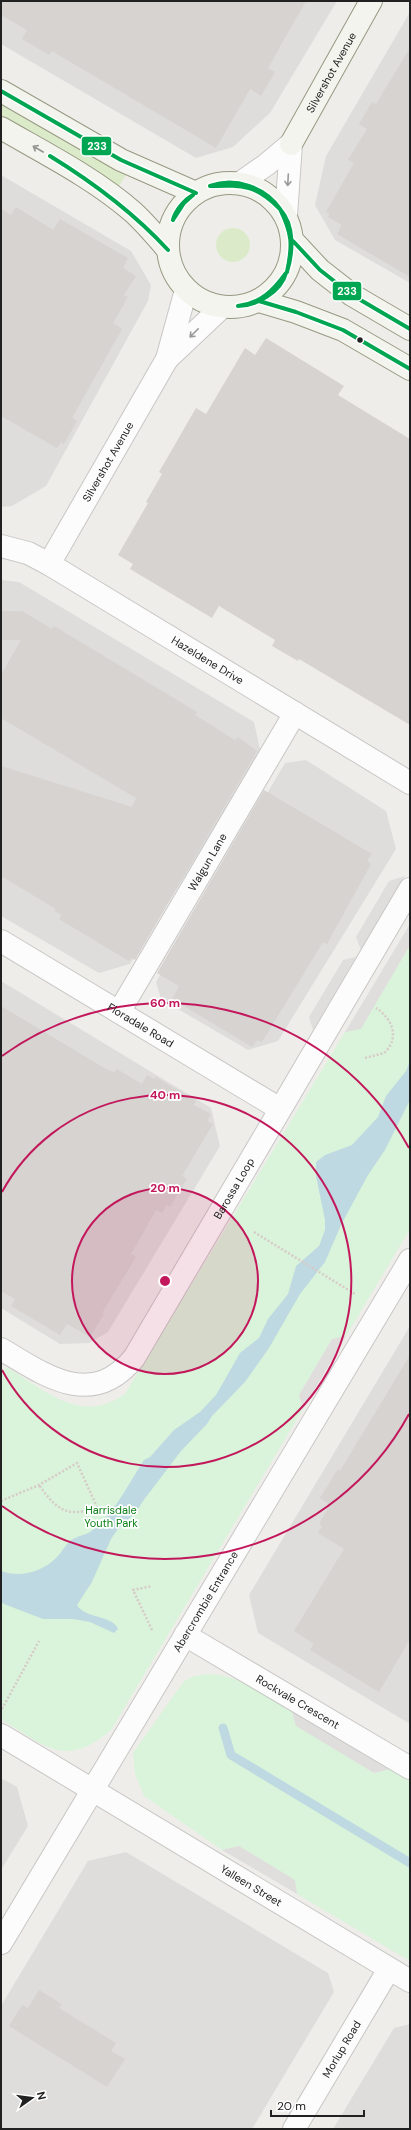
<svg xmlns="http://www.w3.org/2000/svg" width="411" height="2130" viewBox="0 0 411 2130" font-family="'DM Sans',sans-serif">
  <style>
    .residential { fill: #dedddb }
    .grass { fill: #dbebca }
    .park { fill: #d9f4da }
    .parking { fill: #dfdedd }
    .water { fill: #bed9e1 }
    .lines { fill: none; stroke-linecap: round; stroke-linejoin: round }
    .stream { stroke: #bed9e1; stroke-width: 9 }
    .building { fill: #d6d3d1 }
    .street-casing { stroke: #c8c7c6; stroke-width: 24 }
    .secondary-casing { stroke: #979982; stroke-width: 24 }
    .path { stroke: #d8cac8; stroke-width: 2.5; stroke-dasharray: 2 2; stroke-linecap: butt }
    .street { stroke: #fdfcfc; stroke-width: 22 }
    .secondary { stroke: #f3f4ed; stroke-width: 22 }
    .bus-1-casing { stroke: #fff; stroke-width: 7 }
    .bus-1 { stroke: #00a651; stroke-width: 4 }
    .oneway { stroke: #949591 }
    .oneway2 { stroke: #9a9999 }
    .ring { fill: none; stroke: #c2185b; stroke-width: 2 }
    .bus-dot { fill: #212121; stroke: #fff; stroke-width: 1.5 }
    .labels { text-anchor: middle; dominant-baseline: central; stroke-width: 3.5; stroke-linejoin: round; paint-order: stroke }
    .street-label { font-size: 11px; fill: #212121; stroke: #fff }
    .park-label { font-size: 11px; fill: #0e8019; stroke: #fff }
    .centre { fill: #c2185b; stroke: #fff; stroke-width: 2 }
    .ring-label { font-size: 12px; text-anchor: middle; font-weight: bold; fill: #c2185b; stroke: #fff; stroke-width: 3.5; stroke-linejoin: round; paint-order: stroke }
    .line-badge { stroke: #fff; stroke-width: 1.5 }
    .badge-label { font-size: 11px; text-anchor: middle; font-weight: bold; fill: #fff }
  </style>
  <rect width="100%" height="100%" fill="#efedea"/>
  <!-- residential -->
  <path class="residential" d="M1,1h336l-67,112 -37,34 -37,11 -195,-114z
    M410,12v271l-75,-43 -20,-35 11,-49z
    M1,175l130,76 20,34 -3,16 -102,185 -34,20 -11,1z
    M1,580l18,2 235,140 7,32 -131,210 -31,9 -98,-57z
    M306,760l80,51 10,38 -118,192 -30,9 -87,-51 -5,-17 129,-219z
    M1,981l210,127 9,38 -112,186 -19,11 -29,1 -59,-36z
    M410,1326v398l-152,-91 -9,-38z
    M1,1778l16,9 11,39 -27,44z
    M126,1852l202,121 6,19 -82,137h-251v-123l87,-145z
    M410,2024v105h-77l61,-101z"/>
  <!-- grass -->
  <path class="grass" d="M1,102l125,73 -7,11 -118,-69z
    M216 245a17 17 0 1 1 34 0a17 17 0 1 1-34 0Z"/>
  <!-- park -->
  <path class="park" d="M410,945v284l-64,107 -14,3 -33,56 4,14 -192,321c-46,40 -67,15 -110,-11v-349l7,-2c38,23 73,57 117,26l220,-362 16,-4z
    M207,1674c31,0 58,20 84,35l6,17 77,47 16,-4 20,13v179l-113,-67 -3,-14 -55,-34 -17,4 -78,-54 -9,-22 -2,-21 51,-72 10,-5z"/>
  <!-- parking -->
  <path class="parking" d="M405,876l-44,74 -5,-13 33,-56z
    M410,924v21l-49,84 -16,3z
    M356,957l-43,73 -4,-13 34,-57z
    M346,1336l-43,73 -4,-14 33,-56z
    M291,1709l99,60 -16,4 -78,-47z
    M239,1846l56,34 2,14 -75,-44z"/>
  <!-- water -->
  <path class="water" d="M410,1061v39l-25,50 -17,25 -27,50 -16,37 -25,32 -31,54 -24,34 -33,34 -5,8 -26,27 -38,50 -7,11 -18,17 -7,10 -19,43 -15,23c7,13 37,11 41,24l-4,4 -24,-11 -17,-3h-30l-39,-15 -3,-2v-31c19,7 42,1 56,-14 5,-5 9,-14 16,-18 5,-3 12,-4 17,-7 23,-16 39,-49 54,-72l6,-3 24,-27 26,-18 16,-17 24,-42 19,-15 9,-19 20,-25 8,-28 23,-20 6,-16v-10l-9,-44v-14l9,-7 27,-10 26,-28 8,-21 20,-25z"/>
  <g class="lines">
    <!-- stream -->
    <path class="stream" d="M223,1728l8,27 179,108"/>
  </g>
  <!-- building -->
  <path class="building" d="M1,1h305l-38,67 7,4 -14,24 -11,-7 -34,59 -164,-97 -3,4 -27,-16 5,-9 -26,-15z
    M410,48v229l-73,-43 5,-9 -14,-8 2,-3 -4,-2 28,-49 -6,-3 19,-31 -8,-5 13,-22 4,2z
    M16,207l37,23 7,-11 68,39 -5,10 13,8 -12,19 4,2 -15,26 9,6 -50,89 5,3 -13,23 -3,-2 -4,6 -56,-32v-207l10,6z
    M266,338l78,48 -6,9 72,44v286l-111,-66 -1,2 -26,-15 3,-6 -56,-34 -7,12 -82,-49 3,-5 -15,-9 30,-52 -2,-1 16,-28 -3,-2 37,-64 10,6 39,-66 10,7z
    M1,611h21l30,18 2,-3 143,86 -2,3 40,25 3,-3 19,14 -122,209 -4,-2 -2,3 -70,-42 3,-4 -8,-4 2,-2 -55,-33v-110l131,41 4,-9 -135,-80v-43l20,-35h-20z
    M264,790l108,64 -5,7 4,3 -44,80 -4,-2 -61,100 -5,-2 -5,7 -80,-48 7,-13 -22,-13z
    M1,1006l105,63 8,3 3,-3 25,15 5,-9 7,4 2,-2 40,24 -2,4 17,9 -4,7 6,3 -31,52 5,3 -17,28 -3,-2 -5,8 -6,-3 -25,44 5,3 -34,56 2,1 -14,23 -23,-13 -7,11 -49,-29 4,-7 -14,-8z
    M410,1355v284l-31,53 -69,-42 4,-6 -20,-13 50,-82 -26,-16 4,-7 -3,-2 11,-19 -10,-7 18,-29 2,2z
    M39,1990l23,14 -3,4 57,35 -5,8 14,8 -18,28 -98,-61 13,-21 6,3z"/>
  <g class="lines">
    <!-- street casing -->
    <g class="street-casing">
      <g id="street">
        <path d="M240,183l26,-18 25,-21"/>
        <path d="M286,216l5,-72"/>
        <path d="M167,359l55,-52"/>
        <path id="s1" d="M1,546l27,7 21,11 361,219"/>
        <path id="s2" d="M49,564l118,-205 19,-69"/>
        <path id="s3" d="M1,941l279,168"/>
        <path id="s4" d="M119,1012l176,-299"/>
        <path id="s5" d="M1,1349c44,26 90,61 133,9l276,-469"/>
        <path id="s6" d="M185,1635l225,133"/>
        <path id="s7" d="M1,1735l409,246"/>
        <path id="s8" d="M1,1943l409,-683"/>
        <path id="s9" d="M294,2129l95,-160"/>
      </g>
    </g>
    <!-- secondary casing -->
    <g class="secondary-casing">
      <g id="secondary">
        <path d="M1,91l120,69 75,33"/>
        <path d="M1,128c45,26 93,50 132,84 13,12 24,25 35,38"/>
        <path id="s10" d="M291,144l80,-143"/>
        <circle cx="230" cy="245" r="62"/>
        <path d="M293,241l27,29 32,25 58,34"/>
        <path d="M259,301l37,11 47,18 67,39"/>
      </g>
    </g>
    <!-- path -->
    <path class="path" d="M365,1058l19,-5c16,-14 9,-34 -8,-45
      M254,1232l101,62
      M1,1501l38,-16 38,-22 20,44c-30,12 -41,2 -58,-22
      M152,1630l-19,-40 19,-4
      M2,1709l37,-68"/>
    <!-- street -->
    <use href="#street" class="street"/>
    <!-- secondary -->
    <use href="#secondary" class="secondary"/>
    <!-- bus-1 casing -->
    <g class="bus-1-casing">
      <path id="bus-1" d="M1,91l120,69 75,33
        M50,156c44,27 83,56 118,94
        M210,186c25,-9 55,1 70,23
        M210,186c33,-1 45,-2 70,23
        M280,209c15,17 13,43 7,63
        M280,209c12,25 13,35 7,63
        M173,220c2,-9 12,-21 20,-25
        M173,220l11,-17 9,-8
        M293,241l27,29 32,25 58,34
        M259,301l37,11 47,18 67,39
        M238,306c23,-3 35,-15 48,-33
        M238,306c18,0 43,-14 48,-33"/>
    </g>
    <!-- bus-1 -->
    <use href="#bus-1" class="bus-1"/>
  </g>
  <!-- one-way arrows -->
  <defs><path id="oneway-shaft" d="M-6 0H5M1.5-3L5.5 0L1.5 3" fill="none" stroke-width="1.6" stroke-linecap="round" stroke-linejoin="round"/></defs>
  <use class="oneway" href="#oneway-shaft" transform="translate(38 149) rotate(-150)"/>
  <g class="oneway2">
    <use href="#oneway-shaft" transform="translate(288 180) rotate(93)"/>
    <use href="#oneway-shaft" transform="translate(194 333) rotate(135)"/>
  </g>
  <!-- distance rings -->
  <circle cx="165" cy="1281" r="93" fill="#c2185b" fill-opacity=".12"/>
  <g class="ring">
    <circle cx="165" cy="1281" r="93"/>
    <path d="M2 1192A186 186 0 1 1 2 1370"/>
    <path d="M409 1414A278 278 0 0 1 2 1506M2 1056A278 278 0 0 1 409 1148"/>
  </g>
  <!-- markers -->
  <circle class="bus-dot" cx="360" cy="340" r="3.5"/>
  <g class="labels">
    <!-- street labels -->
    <g class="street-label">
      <text stroke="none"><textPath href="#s10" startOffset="82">Silvershot Avenue</textPath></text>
      <text stroke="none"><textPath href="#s2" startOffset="118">Silvershot Avenue</textPath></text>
      <text stroke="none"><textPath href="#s1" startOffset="237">Hazeldene Drive</textPath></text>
      <text stroke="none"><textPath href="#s4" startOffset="174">Walgun Lane</textPath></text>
      <text stroke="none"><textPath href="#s3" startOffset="163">Floradale Road</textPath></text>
      <text stroke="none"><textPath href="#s5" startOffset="347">Barossa Loop</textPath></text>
      <text stroke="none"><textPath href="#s8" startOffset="398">Abercrombie Entrance</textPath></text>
      <text stroke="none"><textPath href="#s6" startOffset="131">Rockvale Crescent</textPath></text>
      <text stroke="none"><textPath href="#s7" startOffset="292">Yalleen Street</textPath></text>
      <text stroke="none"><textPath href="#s9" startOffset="93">Morlup Road</textPath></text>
    </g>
    <!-- park labels -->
    <g class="park-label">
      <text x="111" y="1510">Harrisdale<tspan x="111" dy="13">Youth Park</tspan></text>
    </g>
  </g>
  <circle cx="165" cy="1281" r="6" class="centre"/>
  <g class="ring-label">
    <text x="165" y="1007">60 m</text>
    <text x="165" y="1099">40 m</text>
    <text x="165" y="1192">20 m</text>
  </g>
  <g class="line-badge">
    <rect x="81" y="136" width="31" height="20" rx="4" fill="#00a651"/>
    <rect x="332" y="281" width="30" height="20" rx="4" fill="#00a651"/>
  </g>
  <g class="badge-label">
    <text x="97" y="150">233</text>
    <text x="347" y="295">233</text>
  </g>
  <!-- border -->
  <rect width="411" height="2130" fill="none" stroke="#212121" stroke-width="4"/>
  <!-- north arrow -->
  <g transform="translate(32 2098) rotate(76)" stroke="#ffffff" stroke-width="3" paint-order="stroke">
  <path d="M0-3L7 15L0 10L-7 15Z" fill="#212121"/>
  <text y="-6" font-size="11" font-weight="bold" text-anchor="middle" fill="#212121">N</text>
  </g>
  <!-- scale -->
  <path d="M271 2110v6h93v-6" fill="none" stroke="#212121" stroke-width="2"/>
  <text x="277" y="2110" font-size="12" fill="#212121" stroke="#ffffff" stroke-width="3" paint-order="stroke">20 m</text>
</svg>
